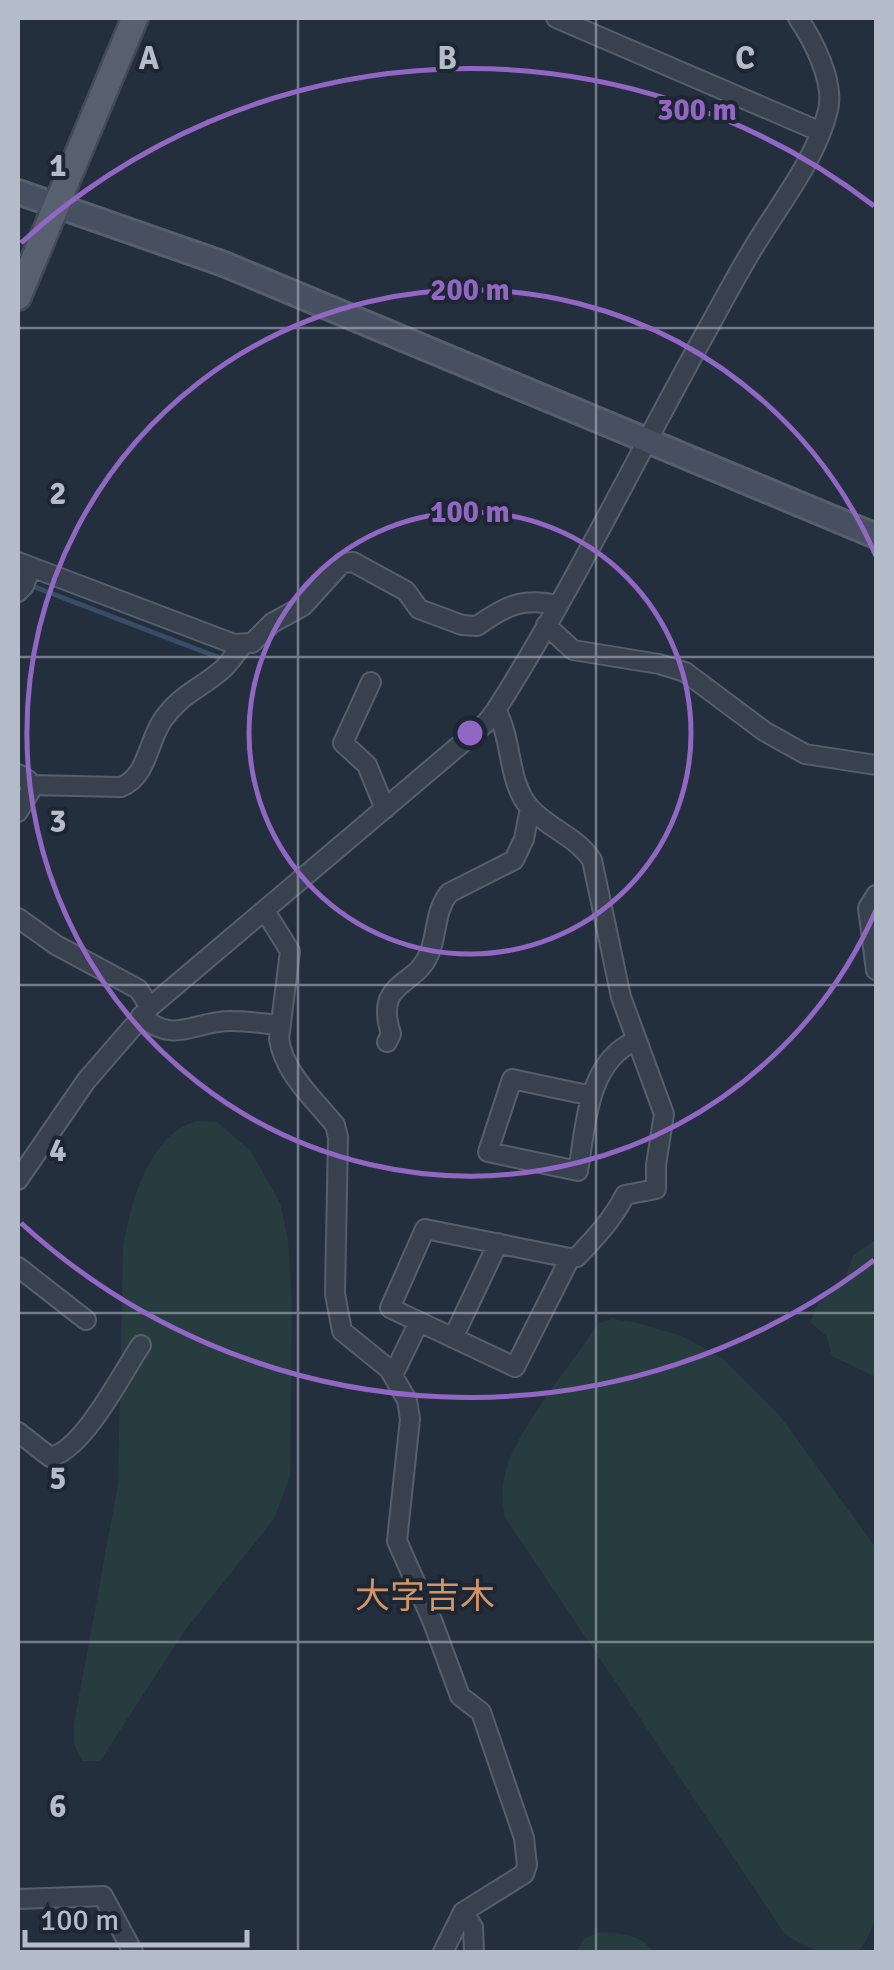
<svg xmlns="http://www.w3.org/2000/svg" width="894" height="1970" viewBox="0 0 894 1970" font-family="Signika,'Noto Sans JP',sans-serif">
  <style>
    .green { fill: #263c3f }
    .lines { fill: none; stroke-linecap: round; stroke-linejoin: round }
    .stream { stroke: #394c67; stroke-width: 5 }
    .street-casing { stroke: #565f6c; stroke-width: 22 }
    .secondary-casing { stroke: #565f6c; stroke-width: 28 }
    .primary-casing { stroke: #414a57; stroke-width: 30 }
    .street { stroke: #38414e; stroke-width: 18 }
    .secondary { stroke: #465061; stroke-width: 22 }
    .primary { stroke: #56606e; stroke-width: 25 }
    .grid { fill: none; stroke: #b4bcc9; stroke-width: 2.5; stroke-opacity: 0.55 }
    .ring { fill: none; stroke: #9266c3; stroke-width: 5 }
    .labels { text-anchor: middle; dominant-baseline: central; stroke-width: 8; stroke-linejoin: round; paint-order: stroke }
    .quarter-label { font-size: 35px; fill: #d59563; stroke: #1d2633 }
    .grid-label { font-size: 32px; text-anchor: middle; font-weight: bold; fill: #b4bcc9; stroke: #1d2633; stroke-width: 8; stroke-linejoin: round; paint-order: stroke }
    .centre { fill: #9266c3; stroke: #1d2633; stroke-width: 5 }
    .ring-label { font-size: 30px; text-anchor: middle; font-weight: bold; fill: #9266c3; stroke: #1d2633; stroke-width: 8; stroke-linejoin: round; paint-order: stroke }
  </style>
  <rect width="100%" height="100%" fill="#242f3e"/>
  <!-- green -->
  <path class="green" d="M197,1121l20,1 34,29 30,54 7,36 4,63 -2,172 -16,43 -88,110 -86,132h-18l-8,-17v-20l44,-240 5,-236c7,-43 26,-115 74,-127z
    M876,1239v138l-44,-21 -5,-19 -17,-15 8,-19 27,-25 8,-22z
    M612,1319l22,3 48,14 40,22 58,58 96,132v370c-4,9 -9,23 -15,30 -19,18 -62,-3 -77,-15l-279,-416c-3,-16 -4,-31 1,-47 10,-39 69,-111 93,-147z
    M596,1933c21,-1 45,1 58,19h-78l8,-13z"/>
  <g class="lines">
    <!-- stream -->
    <path class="stream" d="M27,584l198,76"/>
    <!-- street casing -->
    <g class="street-casing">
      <path id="street" d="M556,18l265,114
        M18,562l216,82 18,-1 20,-20 31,-17 39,-43 11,-1 53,29 13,18 43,16 15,1c28,-20 46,-29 80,-21
        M18,592l6,-6 7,-19
        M546,625l27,25 86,14 26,8 79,59 41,23 71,11
        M371,682l-28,61 24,22 18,44
        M496,710c17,30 11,72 34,98 19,21 46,28 62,52l29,137 43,117 -8,51v24l-31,6c-12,24 -30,43 -48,62l-7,1
        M18,774l10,6 3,10 -13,22
        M30,785l91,2c26,-10 27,-45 41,-66 18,-27 38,-32 61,-52 7,-7 14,-17 20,-25
        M876,895l-8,13 8,62
        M265,911l25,40 -11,88c5,34 35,60 56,86l3,12 -3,157 7,37 47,38 18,31 3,19 -13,122 35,79 28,76 21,16 43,126 3,27 -3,9 -61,38 -20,40
        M18,918l38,27 82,44 12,18
        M141,1016c34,30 54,4 91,5 17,0 33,3 49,4
        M387,1042l4,-8c-17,-54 24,-46 38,-80 9,-21 5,-42 20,-61l65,-33 10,-21 6,-31
        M592,1096l-80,-17 -24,73 90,19c8,-45 9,-109 57,-130
        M18,1180l68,-99 64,-74 337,-285 9,-12c79,-124 143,-259 215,-387 16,-29 31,-58 49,-86 25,-40 57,-81 68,-127 7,-28 -15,-70 -30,-92
        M425,1229l145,29 -55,109 -125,-59z
        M18,1267l68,53
        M453,1338l45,-95
        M393,1375l26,-53
        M18,1432l32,25c33,-6 72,-84 91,-112
        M18,1899l85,-3 30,56
        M463,1912l10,15 1,25"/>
    </g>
    <!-- secondary casing -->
    <g class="secondary-casing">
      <path id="secondary" d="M18,192l206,72 652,272"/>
    </g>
    <!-- primary casing -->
    <g class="primary-casing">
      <path id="primary" d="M18,297l117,-279"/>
    </g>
    <!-- street -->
    <use href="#street" class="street"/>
    <!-- secondary -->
    <use href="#secondary" class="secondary"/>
    <!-- primary -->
    <use href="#primary" class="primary"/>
  </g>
  <!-- grid -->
  <path class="grid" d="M298,18v1934M596,18v1934M18,328h858M18,657h858M18,985h858M18,1313h858M18,1642h858"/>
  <!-- distance rings -->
  <g class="ring">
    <circle cx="470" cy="733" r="221"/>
    <path d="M876 910A443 443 0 1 1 876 556"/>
    <path d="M874 1260A664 664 0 0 1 21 1223M21 243A664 664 0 0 1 874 206"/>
  </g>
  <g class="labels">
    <!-- quarter labels -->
    <g class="quarter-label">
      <text x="425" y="1596">大字吉木</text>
    </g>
  </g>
  <g class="grid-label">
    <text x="149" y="69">A</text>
    <text x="447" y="69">B</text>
    <text x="745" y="69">C</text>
    <text x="58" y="176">1</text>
    <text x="58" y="504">2</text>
    <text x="58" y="832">3</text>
    <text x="58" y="1161">4</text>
    <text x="58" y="1489">5</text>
    <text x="58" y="1817">6</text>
  </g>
  <circle cx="470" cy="733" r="15" class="centre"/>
  <g class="ring-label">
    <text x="697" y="120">300 m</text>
    <text x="470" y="300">200 m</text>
    <text x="470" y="522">100 m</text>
  </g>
  <!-- border -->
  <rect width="894" height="1970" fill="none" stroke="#b4bcc9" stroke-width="40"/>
  <!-- scale -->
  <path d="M25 1930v15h222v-15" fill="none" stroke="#b4bcc9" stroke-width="5"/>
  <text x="40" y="1930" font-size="30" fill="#b4bcc9" stroke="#1d2633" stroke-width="8" paint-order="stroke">100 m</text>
</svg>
